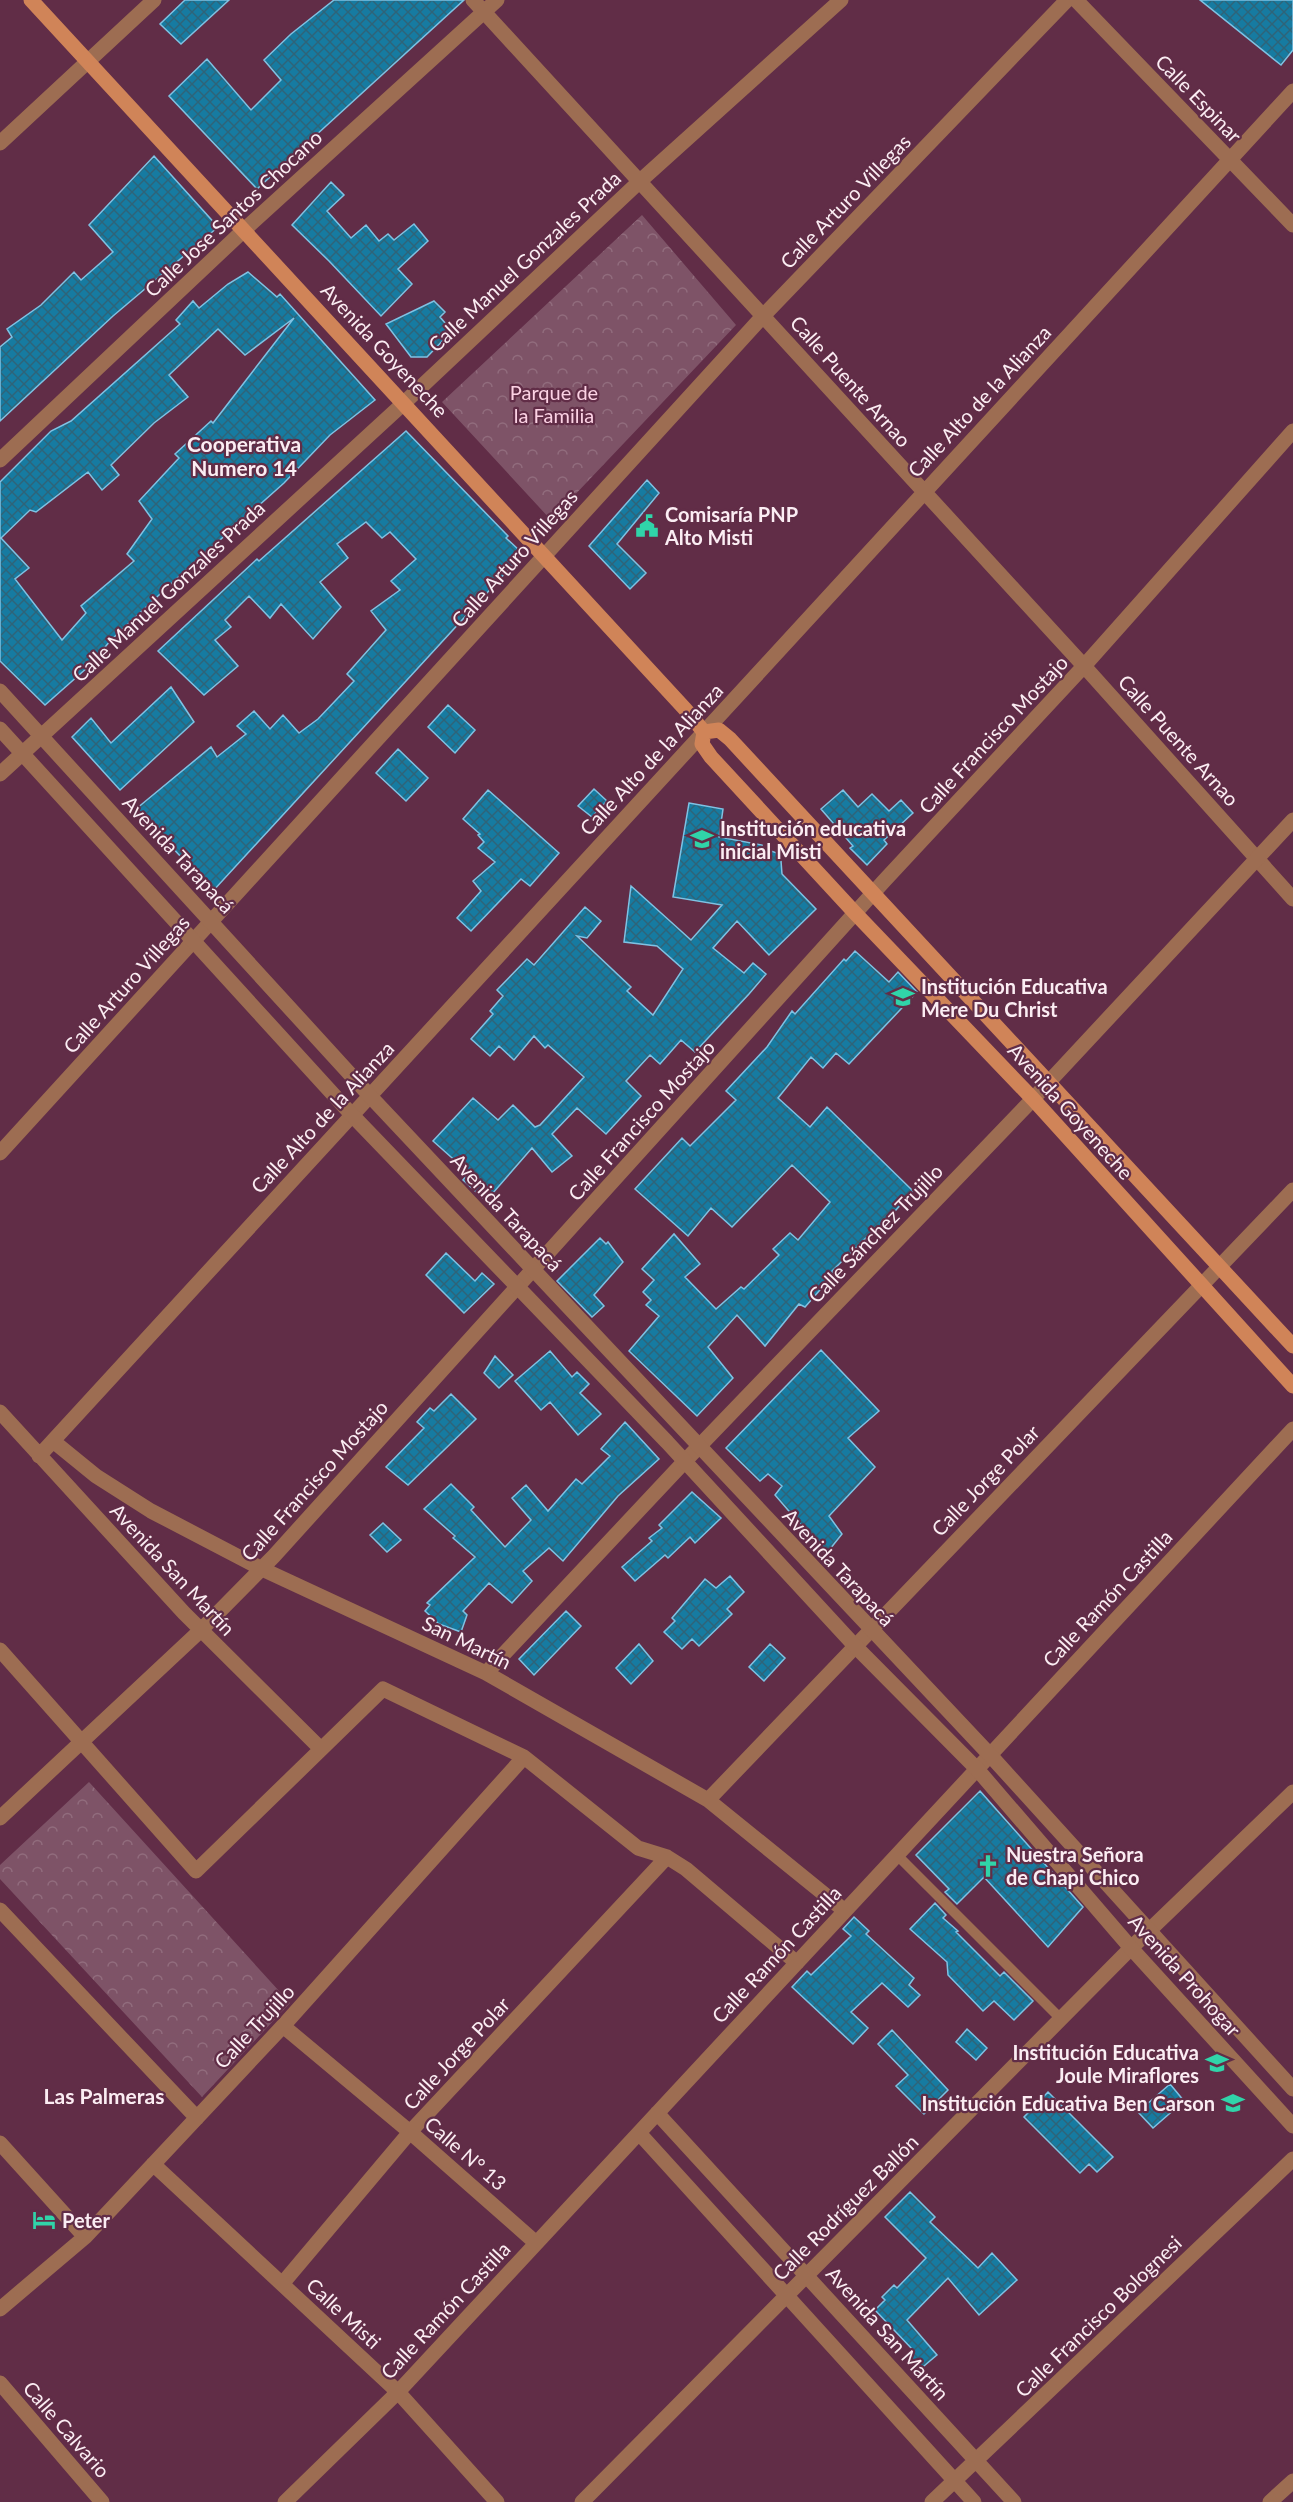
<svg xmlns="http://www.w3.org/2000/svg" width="1293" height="2502" viewBox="0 0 1293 2502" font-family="Lato,sans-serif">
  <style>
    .park { fill: url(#park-crowns) }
    .building { fill: url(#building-cross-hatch); stroke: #7fc2e3; stroke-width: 1.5; fill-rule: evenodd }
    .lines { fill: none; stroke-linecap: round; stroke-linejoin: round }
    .service { stroke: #9d6d52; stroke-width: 10 }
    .minor { stroke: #9d6d52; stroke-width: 15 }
    .tertiary { stroke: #9d6d52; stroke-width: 15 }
    .secondary { stroke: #d08458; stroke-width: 15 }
    .labels { text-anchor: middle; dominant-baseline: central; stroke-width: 4.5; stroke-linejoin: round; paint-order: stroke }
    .street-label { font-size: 20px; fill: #fbedf3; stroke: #612d47 }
    .park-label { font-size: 20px; fill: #fcd2e4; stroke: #612d47 }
    .poi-label { font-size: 20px; font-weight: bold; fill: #fbedf3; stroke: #612d47; text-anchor: start }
    .neighbourhood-label { font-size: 21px; font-weight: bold; fill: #fbedf3; stroke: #612d47 }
  </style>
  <defs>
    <pattern id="park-crowns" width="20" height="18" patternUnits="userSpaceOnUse" patternTransform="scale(1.5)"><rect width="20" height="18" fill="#7e5367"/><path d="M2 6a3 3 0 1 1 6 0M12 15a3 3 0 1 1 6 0" fill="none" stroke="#916c7d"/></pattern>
    <pattern id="building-cross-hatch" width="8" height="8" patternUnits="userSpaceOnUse" patternTransform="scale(1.5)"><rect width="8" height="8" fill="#167ba1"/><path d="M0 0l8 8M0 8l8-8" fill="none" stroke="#2e6479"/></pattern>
  </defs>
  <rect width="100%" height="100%" fill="#612d47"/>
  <!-- park -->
  <path class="park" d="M642,215l94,110 -185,195 -109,-118z
    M89,1782l201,221 -88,94 -202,-218v-14z"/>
  <!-- building -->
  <path class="building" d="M185,0h44l-48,44 -21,-20z
    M334,0h130l-207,189 -88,-93 38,-37 44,51 30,-30 -17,-20 27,-26z
    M1200,0h93v50l-12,15z
    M154,156l64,71 -105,89 -113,105v-74l12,-10 -5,-8 34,-24 33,-33 7,8 32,-28 -24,-27z
    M331,182l13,13 -17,16 24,27 15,-13 13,16 9,-7 6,6 20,-16 14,17 -30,28 14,15 -31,32 -52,-55 -37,-36z
    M248,272l29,25 3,-3 95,106 -45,35 -46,48 -109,97 -64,60 -23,27 -43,38 -45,-44v-179l51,-51 20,-10 109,-97 -4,-4 17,-19 6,7 29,-24zM294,318l-81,105 -2,-2 -36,33 4,4 -40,43 13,18 -25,35 7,7 -53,45 5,7 -24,27 -47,-61 14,-11 -28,-30 29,-28 6,2 52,-40 14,18 17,-15 -8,-10 43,-42 34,-26 -19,-22 49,-46 27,26z
    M434,301l11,11 -5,5 12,14 -25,26h-16l-25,-33z
    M406,431l102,105 -2,2 13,12 1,7 -307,334 -77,-82 75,-62 6,10 29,-23 -9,-8 17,-15 16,18 13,-14 16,18 19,-14 36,-38 -7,-7 39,-44 -15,-19 29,-21 -9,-9 25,-22 -26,-27 -8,6 -16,-16 -29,22 11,14 -28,24 21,25 -28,32 -32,-35 -11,14 -21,-22 -24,24 6,7 -16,13 23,26 -34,29 -46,-44 99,-92 2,2z
    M647,480l12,13 -42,51 29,29 -16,16 -41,-43z
    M171,687l23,35 -74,68 -48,-53 19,-19 20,25z
    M448,705l27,25 -20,23 -27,-26z
    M398,749l30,29 -22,23 -30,-28z
    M594,789l13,12 -15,16 -14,-11z
    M488,790l71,63 -29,33 -9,-7 -50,52 -14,-13 24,-27 -8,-10 22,-19 -17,-14 6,-6 -6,-7 2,-1 -17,-15z
    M843,790l15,17 14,-13 17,17 12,-11 12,13 -29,27 3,4 -20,21 -17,-17 3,-2 -32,-37z
    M689,803l34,6 -4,28 43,8v3l15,5 4,8 1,13 34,35 -47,46 -32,-34 -24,27 31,25 9,-10 13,11 -17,20 -54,58 -14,-12 -21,24 -10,-9 -24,26 15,15 -35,38 -29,-26 -25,26 20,22 -20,16 -20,-24 -46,53 -23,-21 6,-7 -36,-32 40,-43 25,22 15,-15 22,22 5,-2 44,-48 -36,-32 -3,3 -11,-12 -20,24 -15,-14 -9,10 -19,-17 22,-25 -3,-3 13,-15 -6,-6 30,-31 7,6 51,-58 16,14 -14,17 -10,-2 54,51 -4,4 26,24 30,-46 -26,-23 -33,-4 7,-56 60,54 31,-35 -49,-8z
    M855,951l34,31 9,-10 19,20 -68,72 -13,-11 -13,15 -12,-11 -33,41 32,29 17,-20 86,84 -44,49 -3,-2 -34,33 2,3 -29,33 -6,-3 -34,42 -28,-31 -29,32 25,31 -36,38 -68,-65 30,-35 -13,-11 5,-5 -8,-8 11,-12 -12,-11 32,-35 26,30 -15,13 31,32 25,-22 3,2 35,-34 -6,-6 17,-16 8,7 32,-38 -38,-37 -60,62 -21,-19 -23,28 -53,-47 47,-51 8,8 46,-46 -10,-9 41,-44 25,-36 3,3 49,-55 2,2z
    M600,1238l6,6 2,-2 15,20 -29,33 10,11 -12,11 -35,-36z
    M446,1253l29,28 7,-8 12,11 -30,29 -38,-38z
    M821,1350l58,61 -31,27 27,29 -46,49 13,18 -16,20 -51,-59 7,-9 -14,-12 -8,7 -34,-33z
    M550,1351l22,26 5,-5 12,12 -9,9 21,21 -23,21 -28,-33 -9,8 -26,-29z
    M495,1356l18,19 -14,13 -15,-15z
    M451,1394l25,25 -68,66 -22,-18 38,-39 -7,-6 13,-14 4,3z
    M625,1422l34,37 -41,37 -55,65 -14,-13 -26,23 9,10 -20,22 -23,-20 -26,28 4,4 -6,17 -22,-8 -14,-13 5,-6 -3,-2 48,-46 -22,-19 2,-2 -31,-27 27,-25 23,23 -3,3 34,37 26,-27 -19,-22 14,-13 22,26 28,-32 6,5 28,-28 -9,-7z
    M692,1492l29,26 -26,25 -5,-6 -22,21 -3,-3 -30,26 -13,-14 30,-26 -3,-3 13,-10 -3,-3z
    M383,1523l18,17 -14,12 -17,-17z
    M730,1576l14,16 -17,17 5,5 -33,32 -7,-7 -10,10 -18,-17 11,-11 -3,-3 33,-39 11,9z
    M566,1611l15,15 -47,49 -15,-16z
    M639,1644l14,17 -22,23 -15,-16z
    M770,1644l15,14 -21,23 -15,-14z
    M980,1791l103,116 -35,40 -64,-70 -27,27 -12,-12 4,-3 -33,-34z
    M935,1903l11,12 -3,3 15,13 -2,1 44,44 4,-4 29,29 -19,19 -20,-19 -11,10 -35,-36 -1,-13 -37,-33z
    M854,1917l15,14 -3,3 48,44 -5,7 11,10 -12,12 -26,-24 -31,29 17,16 -15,16 -61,-57 15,-16 4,4 40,-39 -8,-7z
    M967,2029l20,19 -11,12 -20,-18z
    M892,2030l56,60 -24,24 -28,-28 12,-11 -30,-31z
    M1170,2084l14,17 -31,27 -15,-16z
    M1048,2092l65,65 -16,15 -8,-8 -9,9 -56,-56z
    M910,2192l25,25 -5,5 48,46 14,-15 25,27 -38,35 -31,-37 -41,42 30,35 -19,16 -11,-13 6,-8 -38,-40 10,-10 -3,-3 12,-12 3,3 29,-30 -41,-41z"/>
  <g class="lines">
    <!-- service -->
    <path class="service" d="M897,1855l164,164"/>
    <!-- minor -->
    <path class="minor" d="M473,0l611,666 209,233
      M1076,0l217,225
      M0,143l154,-143
      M405,402l234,-220 202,-182
      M0,460l244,-230 253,-230
      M0,1153l763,-837 304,-316
      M0,1412l184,201 137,136
      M53,1441l43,35 55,35 111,58 224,104 222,127 137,111
      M39,1456l1254,-1365
      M0,1650l196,221 187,-182 141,68 114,91 29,9 19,12 111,94
      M486,1673l199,-212 348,-362
      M708,1800l585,-610
      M0,1818l201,-188 73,-74 610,-675 200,-215 209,-235
      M0,1910l197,208
      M283,2026l127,106 126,111
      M657,2113l357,389
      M639,2133l335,369
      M0,2143l85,94
      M153,2164l245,228 99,110
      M282,2284l128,-152 257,-275
      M0,2309l85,-72 198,-211 241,-269
      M285,2502l113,-110 895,-963
      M582,2502l549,-554 162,-156
      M932,2502l361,-343
      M1270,2502l23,-21"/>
    <!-- tertiary -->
    <path class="tertiary" d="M0,691l370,405 620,659 303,334
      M0,729l352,386 315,327 188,204 122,123 154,179 162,178
      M0,774l405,-372
      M1033,1099l260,-279
      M0,2383l102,119"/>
    <!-- secondary -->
    <path class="secondary" d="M31,0l654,709 19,23 -2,12 9,13 144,156 178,186 260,287
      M704,732l15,-2 11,9 563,607"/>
  </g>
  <!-- icons -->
  <defs>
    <g id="civic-bare" transform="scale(1.8)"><path d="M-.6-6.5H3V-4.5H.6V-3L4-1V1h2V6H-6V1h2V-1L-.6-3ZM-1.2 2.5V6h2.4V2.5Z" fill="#30d4a9" stroke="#612d47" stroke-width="2.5" paint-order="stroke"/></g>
    <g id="school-bare" transform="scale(1.8)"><path d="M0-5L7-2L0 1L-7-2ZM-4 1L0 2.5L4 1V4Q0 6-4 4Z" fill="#30d4a9" stroke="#612d47" stroke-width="2.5" paint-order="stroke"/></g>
    <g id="church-bare" transform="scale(1.8)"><path d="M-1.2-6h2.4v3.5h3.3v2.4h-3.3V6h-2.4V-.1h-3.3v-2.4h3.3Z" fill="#30d4a9" stroke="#612d47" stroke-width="2.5" paint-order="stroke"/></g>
    <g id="hotel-bare" transform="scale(1.8)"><path d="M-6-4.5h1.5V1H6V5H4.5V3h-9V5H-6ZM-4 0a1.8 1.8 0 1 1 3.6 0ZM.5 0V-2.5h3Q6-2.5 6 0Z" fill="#30d4a9" stroke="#612d47" stroke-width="2.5" paint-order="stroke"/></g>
  </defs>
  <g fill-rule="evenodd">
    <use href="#civic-bare" x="647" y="526"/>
    <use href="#school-bare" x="702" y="839"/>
    <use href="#school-bare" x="903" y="997"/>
    <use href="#church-bare" x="988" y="1866"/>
    <use href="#school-bare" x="1217" y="2063"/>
    <use href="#school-bare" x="1233" y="2103"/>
    <use href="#hotel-bare" x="44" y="2220"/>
  </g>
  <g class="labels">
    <!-- street labels -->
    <g class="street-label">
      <text transform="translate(1199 98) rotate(46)">Calle Espinar</text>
      <text transform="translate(845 201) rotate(-46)">Calle Arturo Villegas</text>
      <text transform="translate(233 213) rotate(-43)">Calle Jose Santos Chocano</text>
      <text transform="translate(524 261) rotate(-43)">Calle Manuel Gonzales Prada</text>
      <text transform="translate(385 350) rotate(47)">Avenida Goyeneche</text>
      <text transform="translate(851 381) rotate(48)">Calle Puente Arnao</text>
      <text transform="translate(979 401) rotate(-47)">Calle Alto de la Alianza</text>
      <text transform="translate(514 558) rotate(-48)">Calle Arturo Villegas</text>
      <text transform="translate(168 591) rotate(-43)">Calle Manuel Gonzales Prada</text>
      <text transform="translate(993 734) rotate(-47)">Calle Francisco Mostajo</text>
      <text transform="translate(1179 740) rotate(48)">Calle Puente Arnao</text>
      <text transform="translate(651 759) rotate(-47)">Calle Alto de la Alianza</text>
      <text transform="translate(179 854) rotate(47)">Avenida Tarapacá</text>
      <text transform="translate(126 984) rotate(-48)">Calle Arturo Villegas</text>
      <text transform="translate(1071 1111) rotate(48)">Avenida Goyeneche</text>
      <text transform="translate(322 1117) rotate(-47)">Calle Alto de la Alianza</text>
      <text transform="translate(641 1120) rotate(-48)">Calle Francisco Mostajo</text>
      <text transform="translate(507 1212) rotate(47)">Avenida Tarapacá</text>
      <text transform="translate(875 1233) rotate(-46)">Calle Sánchez Trujillo</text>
      <text transform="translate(314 1480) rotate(-48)">Calle Francisco Mostajo</text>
      <text transform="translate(985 1480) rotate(-46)">Calle Jorge Polar</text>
      <text transform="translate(839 1567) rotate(47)">Avenida Tarapacá</text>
      <text transform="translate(173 1569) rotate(47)">Avenida San Martín</text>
      <text transform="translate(1107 1598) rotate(-47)">Calle Ramón Castilla</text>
      <text transform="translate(467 1642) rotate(26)">San Martín</text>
      <text transform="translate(776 1954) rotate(-47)">Calle Ramón Castilla</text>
      <text transform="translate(1185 1975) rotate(48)">Avenida Prohogar</text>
      <text transform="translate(254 2026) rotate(-47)">Calle Trujillo</text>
      <text transform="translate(456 2053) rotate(-47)">Calle Jorge Polar</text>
      <text transform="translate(466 2153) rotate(41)">Calle N° 13</text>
      <text transform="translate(845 2207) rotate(-45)">Calle Rodríguez Ballón</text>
      <text transform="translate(445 2310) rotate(-47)">Calle Ramón Castilla</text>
      <text transform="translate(344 2313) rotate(43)">Calle Misti</text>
      <text transform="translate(1098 2316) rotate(-44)">Calle Francisco Bolognesi</text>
      <text transform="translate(888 2333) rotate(48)">Avenida San Martín</text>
      <text transform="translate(67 2429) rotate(49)">Calle Calvario</text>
    </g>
    <!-- park labels -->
    <g class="park-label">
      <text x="554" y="392">Parque de<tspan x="554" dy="23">la Familia</tspan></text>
    </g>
    <!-- poi labels -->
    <g class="poi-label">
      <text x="665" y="514">Comisaría PNP<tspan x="665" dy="23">Alto Misti</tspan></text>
      <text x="720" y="828">Institución educativa<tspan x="720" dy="23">inicial Misti</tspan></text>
      <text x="921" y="986">Institución Educativa<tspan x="921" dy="23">Mere Du Christ</tspan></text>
      <text x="1006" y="1854">Nuestra Señora<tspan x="1006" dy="23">de Chapi Chico</tspan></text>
      <text x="1199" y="2052" text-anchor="end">Institución Educativa<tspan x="1199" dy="23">Joule Miraflores</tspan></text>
      <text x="1215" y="2103" text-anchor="end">Institución Educativa Ben Carson</text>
      <text x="62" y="2220">Peter</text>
    </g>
    <!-- neighbourhood labels -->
    <g class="neighbourhood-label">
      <text x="244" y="443">Cooperativa<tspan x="244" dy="24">Numero 14</tspan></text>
      <text x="104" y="2095">Las Palmeras</text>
    </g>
  </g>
</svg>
